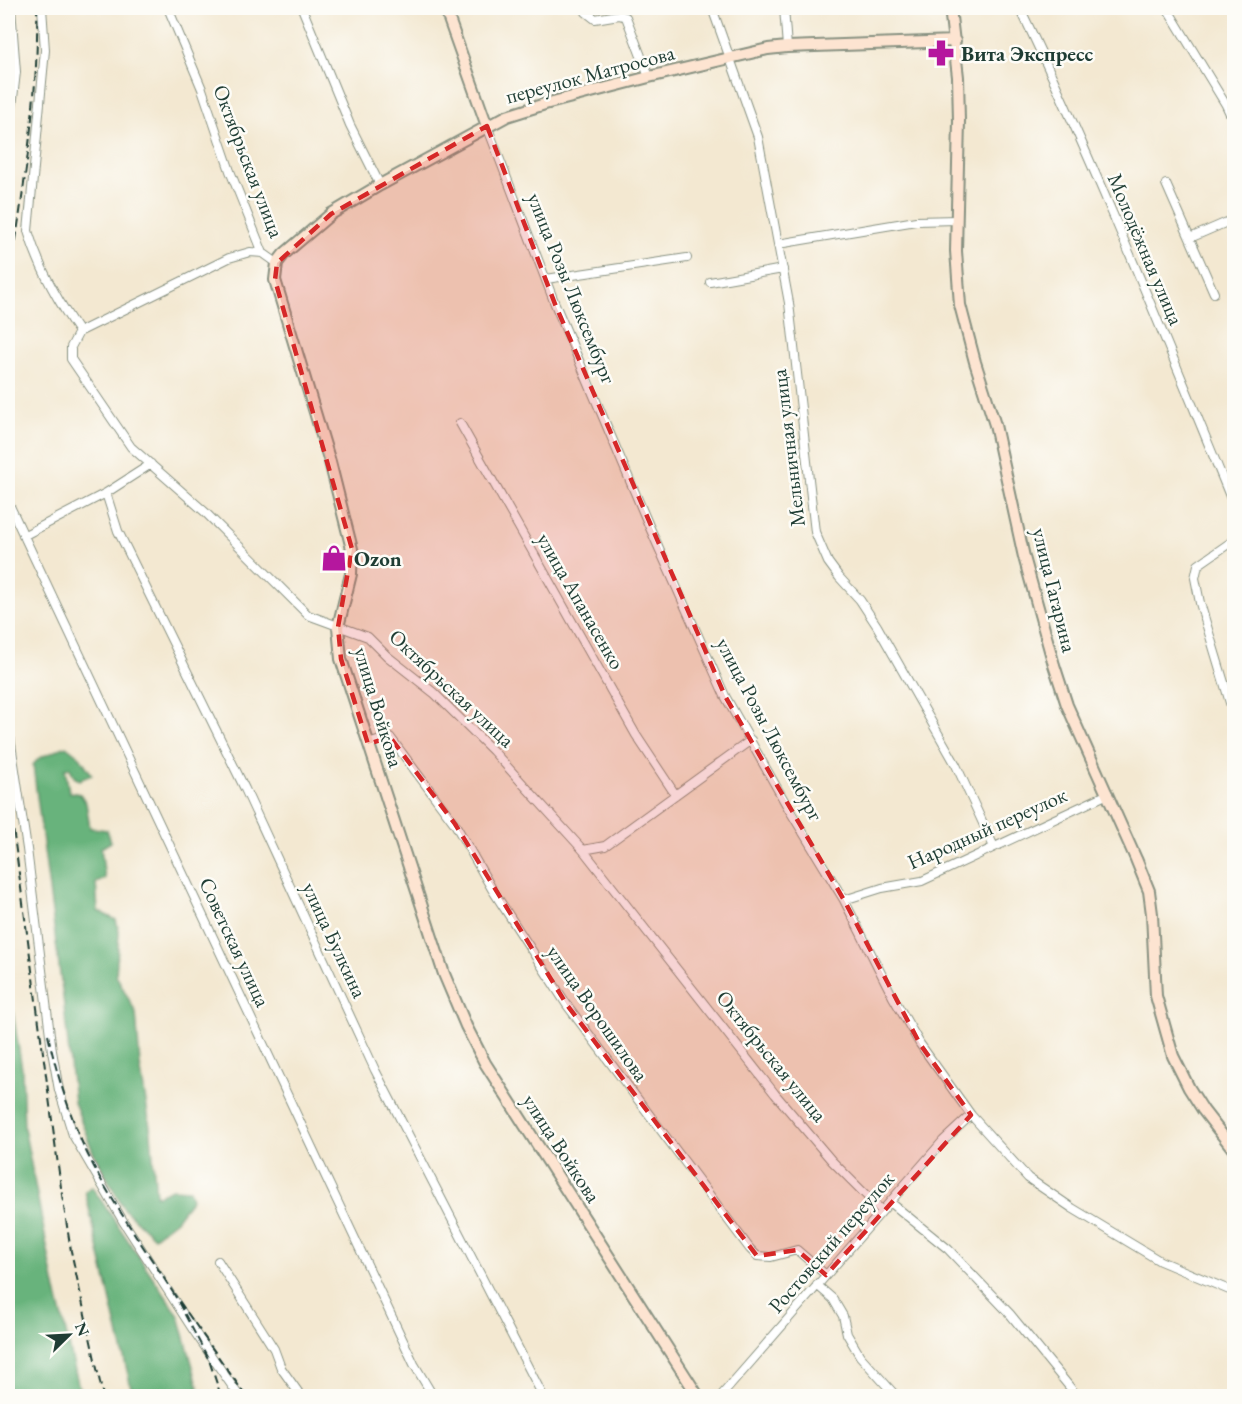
<svg xmlns="http://www.w3.org/2000/svg" width="1242" height="1404" viewBox="0 0 1242 1404" font-family="'EB Garamond',serif">
  <style>
    .forest { fill: #67b37c; stroke: #437858; stroke-width: 1.5 }
    .lines { fill: none; stroke-linecap: round; stroke-linejoin: round }
    .street-casing { stroke: #899282; stroke-width: 10 }
    .secondary-casing { stroke: #899282; stroke-width: 14 }
    .street { stroke: #fff; stroke-width: 8 }
    .secondary { stroke: #fde4d1; stroke-width: 10 }
    .rail { stroke: #1f3d34; stroke-width: 2; stroke-dasharray: 9 4.5; stroke-linecap: butt }
    .marked { fill: #d62828; fill-opacity: 0.2; stroke: #d62828; stroke-width: 4.5; stroke-dasharray: 12 8; stroke-linejoin: round }
    .labels { text-anchor: middle; dominant-baseline: central; stroke-width: 5; stroke-linejoin: round; paint-order: stroke }
    .poi-label { font-size: 21px; font-weight: bold; fill: #1f3d34; stroke: #fdfcf7; text-anchor: start }
    .street-label { font-size: 21px; fill: #1f3d34; stroke: #fdfcf7 }
  </style>
  <rect width="100%" height="100%" fill="#fdfcf7"/>
  <filter id="ink" filterUnits="userSpaceOnUse"><feTurbulence type="fractalNoise" baseFrequency=".0167" numOctaves="2"/><feDisplacementMap in="SourceGraphic" scale="12" xChannelSelector="R" yChannelSelector="G"/><feConvolveMatrix kernelMatrix="1 2 1 2 8 2 1 2 1" color-interpolation-filters="sRGB"/></filter>
  <filter id="wash" filterUnits="userSpaceOnUse"><feTurbulence type="fractalNoise" baseFrequency=".008" numOctaves="4" result="noise"/><feDisplacementMap in="SourceGraphic" scale="24" xChannelSelector="R" yChannelSelector="G"/><feGaussianBlur stdDeviation="1.35" result="paint"/><feColorMatrix in="noise" values="0 0 0 0 0 0 0 0 0 0 0 0 0 0 0 0 0 1.4 0 .05"/><feComposite in="paint" operator="in"/></filter>
  <g filter="url(#wash)">
    <rect width="100%" height="100%" fill="#f3e8d1"/>
    <!-- forest -->
    <path class="forest" d="M66,746l14,11 12,18 -13,5 -5,-3 -4,-9 -5,1 4,23 11,2 6,9 4,25 17,2 4,12 -10,6 4,31 -9,4 2,28 18,9 3,12 -3,43 20,38 4,52 11,68 5,63 16,-7 17,1 3,9 -16,21 -22,17 -30,-28 -31,-57 -19,-50 -10,-97 -31,-240 6,-7z
      M8,983l14,86 2,59 30,154 27,114h-73z
      M92,1187l87,129 22,80h-68l-48,-205z"/>
  </g>
  <g filter="url(#ink)">
    <g class="lines">
      <!-- street casing -->
      <g class="street-casing">
        <path id="street" d="M42,8l3,42 -17,181c11,37 29,69 51,101
          M168,8l34,81 28,82 33,82 14,10
          M302,8l48,117 30,60
          M584,8l2,4 9,7 24,-4 7,2 23,60
          M712,8l46,129 31,166 26,229 13,30 11,15 21,23 17,26 79,139 38,82
          M784,8l3,39
          M1020,8c78,163 145,331 214,498
          M1167,8l59,97 8,17
          M487,126l68,178 95,224 75,168 65,115 54,89 49,97 27,47 51,71 57,63 44,30 88,53 74,31
          M8,142l8,-70 -5,-64
          M1166,184l48,109
          M1190,238l44,-19
          M778,244l138,-23 41,-1
          M546,279l141,-21
          M710,282l73,-13
          M79,332l-8,15v12l60,88 74,65 103,103 60,22 19,19 47,37 59,58 90,99 192,244 57,67 50,50
          M79,332l150,-74 21,-6 13,1
          M460,423l176,312 39,59
          M106,493l12,38 127,258 130,281 168,326
          M8,502l406,862 19,32
          M23,536l83,-43 45,-29
          M1234,540l-36,25 -3,13 5,25 34,113
          M8,724l19,125 25,202 7,39 14,45 50,86 71,110 45,65
          M368,744l22,-7 65,87 37,65 75,116 183,244 7,7 14,1 26,-7 29,25
          M583,850l22,-4 146,-106
          M844,900l38,-12 40,-7 186,-87
          M1234,950v16
          M890,1202l58,47 62,65 67,82
          M218,1261l56,88 7,19 20,28
          M817,1285l16,14 10,17 4,18 13,22 36,40
          M721,1396l222,-255 28,-26"/>
      </g>
      <!-- secondary casing -->
      <g class="secondary-casing">
        <path id="secondary" d="M445,8l42,118
          M950,8l8,69 1,44 -3,130 4,54 15,57 20,63 29,132 30,108 13,40 69,154 13,32 3,23 4,82 17,60 16,32 14,22 31,40
          M698,1396l-213,-333 -19,-37 -22,-52 -103,-315 -3,-32 13,-53 1,-25 -22,-87 -55,-182 2,-17 7,-9 47,-40 49,-29 127,-69 38,-12 104,-27 119,-28 19,-2 168,-6"/>
      </g>
      <!-- street -->
      <use href="#street" class="street"/>
      <!-- secondary -->
      <use href="#secondary" class="secondary"/>
      <!-- rail -->
      <path class="rail" d="M8,295c13,-95 31,-191 29,-287
        M8,758l5,39
        M8,791l54,404 9,56 32,145
        M48,1035c8,36 19,71 33,105 23,53 63,106 93,154
        M221,1396l-12,-36 -35,-66 72,102"/>
    </g>
  </g>
  <!-- marked area -->
  <path class="marked" d="M487,126l68,178 170,392 119,204 76,144 51,71 -145,160 -29,-25 -40,6 -190,-251 -112,-181 -65,-87 -22,7 -27,-85 -3,-32 14,-78 -77,-269 2,-17 54,-49z"/>
  <!-- icons -->
  <defs>
    <g id="pharmacy-bare" transform="scale(2.07)"><path d="M-2-6h4v4h4v4h-4v4h-4v-4h-4v-4h4Z" fill="#b5179e" stroke="#fdfcf7" stroke-width="2.5" paint-order="stroke"/></g>
    <g id="shop-bare" transform="scale(2.07)"><path d="M-5-2.5h2.3a2.7 3.5 0 0 1 5.4 0H5L5.5 6h-11ZM-1.5-2.5h3a1.5 2.3 0 0 0-3 0Z" fill="#b5179e" stroke="#fdfcf7" stroke-width="2.5" paint-order="stroke"/></g>
  </defs>
  <g fill-rule="evenodd">
    <use href="#pharmacy-bare" x="941" y="53"/>
    <use href="#shop-bare" x="334" y="558"/>
  </g>
  <g class="labels">
    <!-- poi labels -->
    <g class="poi-label">
      <text x="961" y="53">Вита Экспресс</text>
      <text x="354" y="558">Ozon</text>
    </g>
    <!-- street labels -->
    <g class="street-label">
      <text transform="translate(590 74) rotate(-15)">переулок Матросова</text>
      <text transform="translate(249 161) rotate(69)">Октябрьская улица</text>
      <text transform="translate(1146 249) rotate(67)">Молодёжная улица</text>
      <text transform="translate(572 288) rotate(68)">улица Розы Люксембург</text>
      <text transform="translate(788 448) rotate(-97)">Мельничная улица</text>
      <text transform="translate(1055 590) rotate(76)">улица Гагарина</text>
      <text transform="translate(581 601) rotate(60)">улица Апанасенко</text>
      <text transform="translate(452 688) rotate(43)">Октябрьская улица</text>
      <text transform="translate(379 707) rotate(73)">улица Войкова</text>
      <text transform="translate(770 729) rotate(62)">улица Розы Люксембург</text>
      <text transform="translate(987 828) rotate(-24)">Народный переулок</text>
      <text transform="translate(335 940) rotate(65)">улица Булкина</text>
      <text transform="translate(235 942) rotate(65)">Советская улица</text>
      <text transform="translate(598 1013) rotate(55)">улица Ворошилова</text>
      <text transform="translate(772 1056) rotate(51)">Октябрьская улица</text>
      <text transform="translate(562 1148) rotate(57)">улица Войкова</text>
      <text transform="translate(831 1242) rotate(-49)">Ростовский переулок</text>
    </g>
  </g>
  <!-- margin -->
  <rect width="1242" height="1404" fill="none" stroke="#fdfcf7" stroke-width="30"/>
  <!-- north arrow -->
  <g transform="translate(69 1335) rotate(66)" stroke="#fdfcf7" stroke-width="4.5" paint-order="stroke">
  <path d="M0-4.5L10 22L0 15L-10 22Z" fill="#1f3d34"/>
  <text y="-9" font-size="16" font-weight="bold" text-anchor="middle" fill="#1f3d34">N</text>
  </g>
</svg>
